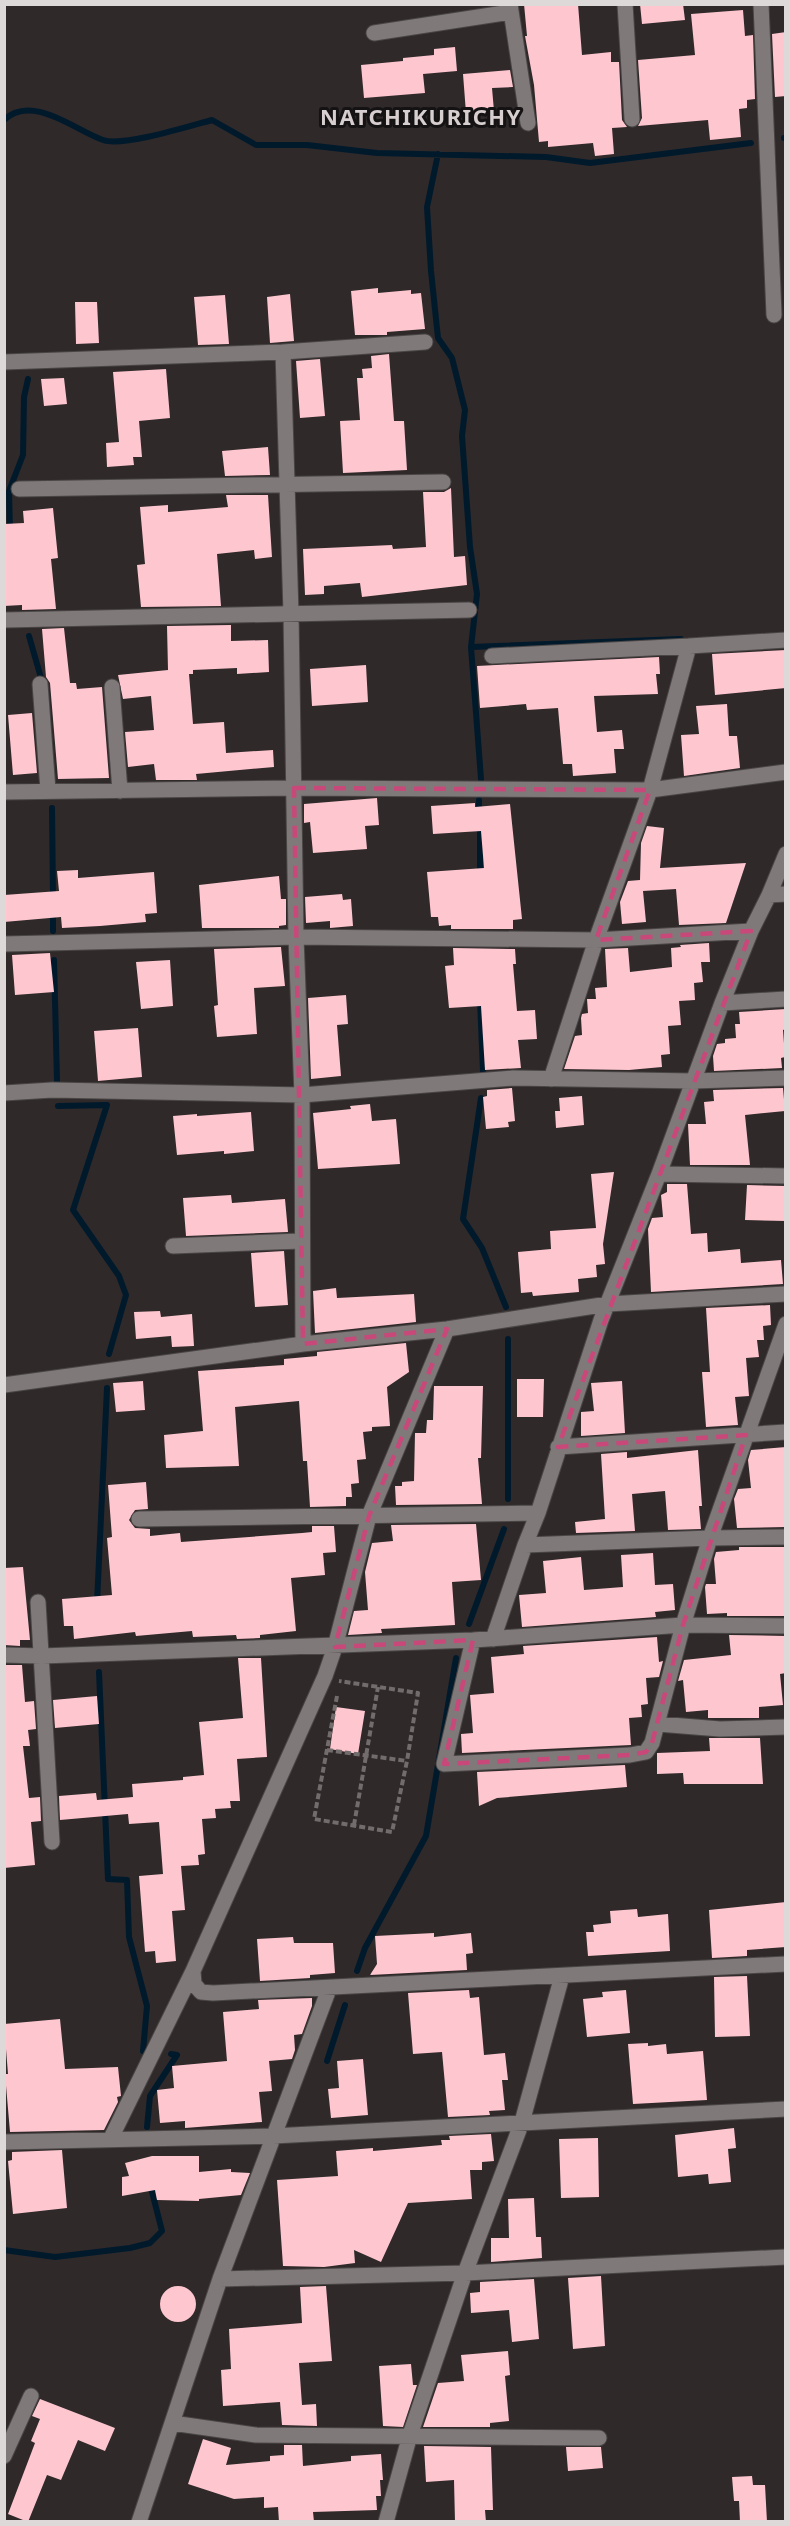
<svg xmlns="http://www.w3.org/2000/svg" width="790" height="2526" viewBox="0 0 790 2526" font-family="'Noto Sans',sans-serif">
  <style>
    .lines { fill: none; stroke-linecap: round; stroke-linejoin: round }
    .stream { stroke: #001a2c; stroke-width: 6 }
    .building { fill: #fec6cf }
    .minor-casing { stroke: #4a4646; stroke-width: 17 }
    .path { stroke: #726c6d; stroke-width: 4; stroke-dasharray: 6 3; stroke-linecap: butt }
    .minor { stroke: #80797a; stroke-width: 15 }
    .marked { fill: none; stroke: #c9487a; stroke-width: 4.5; stroke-dasharray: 12 8; stroke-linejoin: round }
    .labels { text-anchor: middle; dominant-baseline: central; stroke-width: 6; stroke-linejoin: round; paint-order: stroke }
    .district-label { font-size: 22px; font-weight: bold; letter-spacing: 1.5px; fill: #d6cecf; stroke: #151213 }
  </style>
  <rect width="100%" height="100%" fill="#2f292a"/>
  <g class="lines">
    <!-- stream -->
    <path class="stream" d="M4,120c28,-27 72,11 99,20 20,7 87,-14 109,-20l44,25h51l70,8 169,4 44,6 161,-20
      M784,138h2
      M438,154l-11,53 4,64 7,67 14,20 13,52 -3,26 8,111 7,47 -6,53
      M10,531l-1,-40 14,-36 1,-58 4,-18
      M29,636l14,49
      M481,779l-10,-132 210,-8
      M479,800v14
      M52,808l1,89
      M480,825v49
      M53,910v21
      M54,960l3,121
      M480,1000l3,71
      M481,1098l-18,121 19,29 24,59
      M58,1106l49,-1 -34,105 46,66 7,19 -17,59
      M508,1499v-160
      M97,1603l10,-215
      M469,1624l35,-95
      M99,1672l9,207 19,1 2,57 18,69 -4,45
      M357,1971l8,-23 61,-112 30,-178
      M327,2061l18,-56
      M147,2127l3,-31 27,-41 -6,-1
      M4,2250l51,7 75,-9 20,-5 12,-12 -12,-47"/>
  </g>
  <!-- building -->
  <path class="building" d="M524,4h54l4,51 29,-3v10h8l3,58 5,7 -15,1 2,26 -19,2 -2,-13 -45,4v-6l-9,1 -5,-57 -9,-49h2z
    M640,4h43l2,16 -43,4z
    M743,10l2,26 8,-1 2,64 -8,1v8l-8,1 2,28 -31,3 -2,-20 -70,6 4,-8 -4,-58 57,-5 -4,-41z
    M786,32v64l-11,1 -3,-63z
    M455,47l2,24 -34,3 2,19 -61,5 -3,-33 42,-4v-3l31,-3v-6z
    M510,70l3,17 -21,1 2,23 -28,2 -3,-39z
    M378,288v5l33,-3v4l10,-1 4,36 -38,3v3h-32l-4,-44z
    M290,294l4,47 -24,2 -3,-46z
    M225,295l4,49 -31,1 -4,-48z
    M75,302h22l2,41 -23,1z
    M389,354l5,67h10l3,49 -64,3 -3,-52 20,-1 -3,-42h6l-1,-9 10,-1 -1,-12z
    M320,359l5,57 -25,2 -4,-57z
    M166,369l4,49 -31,3 3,36h-9l1,8 -27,2 -1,-24 13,-1 -6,-70z
    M64,378l3,26 -23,2 -3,-27z
    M268,447l2,28 -45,1 -3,-25z
    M451,488l3,69 11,-1 2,29 -105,12 -2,-14 -36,3v8l-19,1 -2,-46 89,-4 1,4 33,-2 -3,-55h21z
    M226,495h42l4,62 -17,2 -1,-9 -37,4 4,52 -80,1 -4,-42 8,-1 -5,-57 28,-2v7l60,-5z
    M53,508l5,50 -7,1 5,50 -34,1v-5l-18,1v-82l20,-1 -1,-12z
    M231,625v16l37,-1 1,32 -32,2v-6l-44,2v4h-4l4,50 31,-2 2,31 47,-3 1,17 -78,7 1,6h-41l-2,-16 -26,3 -3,-35 29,-2 -3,-34 -28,3 -5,-24 50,-5 -1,-44z
    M64,628l6,55h6l1,6 25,-2 7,91 -51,1 -8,-96 -4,-6 -4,-48z
    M786,650v38l-71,7 -3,-41z
    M659,657l1,17h-4l2,20 -64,2 3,36 25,-2 2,19h-10l2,24 -43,3 -1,-12h-9l-5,-56 -31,2 -1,-6 -46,4 -3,-42z
    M366,665l2,37 -56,4 -2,-37z
    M727,704l2,32h8l3,32 -56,8 -3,-41 18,-1 -3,-28z
    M32,713l5,60 -24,2 -5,-60z
    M377,798l2,27 -14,1 2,23 -54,4 -3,-31 -6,1v-19z
    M475,803v4l35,-3 12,115 -9,1v9h-62v-4l-12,1 -1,-9h-7l-4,-45 57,-4 -3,-37 -48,3 -2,-28z
    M647,826l17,2 -4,40 86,-5 -20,60 -47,2 -3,-36 -33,2 3,31 -24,2 -2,-22 8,-21 12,-1 1,-37z
    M78,870v8l76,-6 3,41 -12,1 1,8 -46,4 -38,2 -1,-11 -57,5v-27l55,-4 -2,-20z
    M279,876l2,23h5v26l-7,1v2h-77l-3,-43z
    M342,894l1,6 8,-1 2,27 -23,2v-7l-24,2 -1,-26z
    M709,943l1,19h-9l2,20 -9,1 1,17 -16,1 2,24 -13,1 2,28 -9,1 1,12 -33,3 -65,-1 11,-33 7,-1 -1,-17 1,-4 6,-1 -1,-14h9l-1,-11 12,-1 -2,-38 23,-1 2,24 42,-5 -1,-19 10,-1 -1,-2z
    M281,947l4,39 -31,2 3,46 -40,3 -3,-31 4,-1 -4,-56z
    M453,948l62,1 1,15h-3l4,47 18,-1 2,29 -19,1 3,28 -36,2 -4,-64 -32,2 -4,-42 9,-1z
    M50,953l4,39 -39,3 -3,-40z
    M170,960l3,46 -32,3 -5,-47z
    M346,995l2,29 -11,1 4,51 -30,3 -3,-81z
    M786,1009v20l-3,1 2,27 -4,1 1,10 -68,3 -1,-15 4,-12 8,-1v-4l11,-1 -1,-14h5l-1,-12z
    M138,1028l4,49 -44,4 -4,-50z
    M512,1088l3,33 -7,1 1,5 -23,2 -3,-32 4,-1v-6z
    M783,1088l2,23 -40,4 5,50h-60l-2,-41h18l-2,-22 10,-1 -1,-11z
    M582,1096l2,29 -28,3 -1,-17h5l-1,-13z
    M370,1104l2,17 24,-2 4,45 -82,5 -5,-56 38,-4 -1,-3z
    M251,1112l3,39 -30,3v-3l-47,4 -4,-39 24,-2v2z
    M614,1172l-11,72 2,20 -9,1 1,12 -19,2 1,13 -46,4 -1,-4 -11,1 -3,-41 33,-3 -1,-18 46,-3 -5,-54z
    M667,1184h20l4,50 16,-1 1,19 32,-3 1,14 40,-3 2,24 -132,8 -3,-63 4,-11 11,-1 -2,-22 6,-3z
    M747,1185l39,1v35l-41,-1z
    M231,1195l1,8 53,-4 3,33 -102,4 -3,-38z
    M284,1251l4,54 -33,2 -4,-54z
    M336,1288l1,10 77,-4 2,28 -101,11 -2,-42z
    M770,1305l1,20 -8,1 1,14h-7l2,17 -13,1 3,38 -14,1 3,28 -32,2 -4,-55h8l-4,-64z
    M160,1311l1,6 31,-3 2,32 -22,1 -1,-11 -35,3 -2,-27z
    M406,1343l3,29 -22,15 3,39 -18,1v4l-9,1 3,27 -9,1 2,23 -8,1 1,13h-6v9l-36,1 -3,-46h-4l-4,-60 -64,6 4,59 -73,2 -2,-33 39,-4 -5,-60 86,-6v-6l33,-3v-4z
    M517,1379h27l-1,38h-26z
    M143,1381l2,29 -29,2 -3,-29z
    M622,1381l3,52 -44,3v-24l13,-1 -3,-28z
    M434,1386h49l-2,72h-3l4,46 -86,1 -1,-19h7v-4l12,-1 1,-48h11l1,-13h6z
    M786,1447v80l-49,1 -3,-29 4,-10 13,-1 -3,-28 3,-10z
    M698,1450l4,56h-3l2,23 -33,1 -3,-39 -33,3 3,37 -59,2 -1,-11 30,-3 -4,-65 26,-2v6z
    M146,1482l2,27 -13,1 -6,10 6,8 15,1v7l30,-3 1,9 121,-9 10,-1v-6h22l2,26 -13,1 2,22 -34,3 5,53 -36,4v3l-23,1 -1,-4 -43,2 -1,-6 -56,5 -1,-4 -61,7 -1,-13h-9l-2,-27 50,-4 -5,-57 5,-1 -4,-52z
    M476,1524l5,56 -29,2 3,43 -74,4 1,4 -34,2 6,-24 14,-1 -3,-38 7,-29 21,-2 -2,-16z
    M739,1547h47v69h-59v-3l-20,1 -2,-27 1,-3h10l-2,-25 2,-7 23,-2z
    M653,1553l2,32 18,-1 2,26 -20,2 1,5 -134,10 -3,-32 27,-2 -3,-32 38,-4 3,33 39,-3 -2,-32z
    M23,1567l7,73h-10v6l-16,-1v-77z
    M729,1635l57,1v37l-6,1 3,31 -24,2v11h-51v-8l-22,2 -3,-32 -5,1 6,-21 47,-5z
    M657,1637l2,25 4,-1 -4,16 -13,1 2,26 -7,1 1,12 -13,1 2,27 -169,8 -1,-19 12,-1 -3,-38 24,-2 -3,-36 33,-3 -1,-8z
    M238,1658h23l6,99 -30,2 3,42h-10l1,7 -16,1 1,9 -14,1 3,35 -7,1 1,10 -18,1 4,44 -13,1 4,50 -20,2 -1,-12 -10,1 -6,-76 24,-2 -4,-52 -30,2 -1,-10 -68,6 -1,-24 37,-3 1,7 36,-3 -1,-13 51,-4v-3l21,-2 -5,-53 44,-4z
    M4,1665h18l3,37 9,-1 2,28 -8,1 2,16h-7l6,52 11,-1 1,24 -10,1 4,43 -31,3z
    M97,1696l2,28 -44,4 -2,-28z
    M336,1707l29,4 -7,43 -28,-5z
    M709,1738h51l3,46h-79l-1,-11 -26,1v-21l53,-2z
    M625,1765l2,22 -130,11 -18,8 -2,-34z
    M786,1902v45l-39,3v6l-35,2 -3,-48z
    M637,1909l1,8 30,-3 2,37 -82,5 -2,-24h8l-1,-7 18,-2 -1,-12z
    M434,1933v4l37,-4 2,20 -7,1 1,16 -97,5 7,-11 -2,-28z
    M293,1937l1,6h39l2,30 -25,2v3l-50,3 -3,-42z
    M747,1976l3,60 -35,1 -1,-60z
    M469,1990l1,8 9,-1 5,58 21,-2 3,27h-6l3,30 -16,1 1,4 -42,2 -6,-65 -29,2 -5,-61z
    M626,1990l4,43 -43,4 -4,-38 20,-2 -1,-5z
    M312,1998v8l-10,28 -8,1 1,15 -3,9 -23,2 3,30 -13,1 3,30 -77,6v-7l-25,2 -3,-33 17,-2 -2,-22 55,-5 -4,-49 36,-3 -1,-9z
    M60,2019l5,50 53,-2 3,29 -4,1 1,5 -14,28 -94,2 -5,-58h3l-4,-50z
    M648,2043v3l18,-2 1,10 36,-3 4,49 -74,4 -5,-60z
    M363,2059l5,56 -37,3 -3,-29 11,-1 -2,-27z
    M734,2128l2,20 -8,1 3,33 -22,2 -1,-10 -30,3 -3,-42z
    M491,2134l3,27 -12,1v8h-12l2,29 -64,4 -27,59 -27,-12 1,13 -31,4 -41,-1 -6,-86 61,-4 -2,-25 37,-3v3l69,-6 -1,-5h9l-1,-4z
    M598,2138l1,59 -38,1 -2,-59z
    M62,2150l5,58 -54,6 -5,-53 4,-1v-8z
    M152,2156h47v16l32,-3v3l19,1 -9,22 -42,4v2l-42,-1 -2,-10 -33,6v-19l7,-1 -4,-13z
    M534,2198l2,39h5l1,21 -51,4v-24h18l-1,-39z
    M601,2276l4,70 -32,3 -5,-71z
    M534,2279l5,60 -27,3 -3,-32 -38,3 -1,-20 10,-1v-10z
    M160 2304a18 18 0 1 1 36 0a18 18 0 1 1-36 0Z
    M326,2286l6,75 -33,2 3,42 14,-1 1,22 -35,-1 -2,-23 -57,4 -2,-36 10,-1 -2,-40 73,-6 -2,-36z
    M508,2351l2,24 -5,1 4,45 -19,2v4h-67l15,-44 26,-2 -3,-26z
    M411,2364l2,21h4l-14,42 -20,-1 -4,-60z
    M40,2399l75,29 -10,23 -27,-11 -17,40 -14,-5 -19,47 -20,-8 27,-71 -4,-2 9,-22 -8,-3z
    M203,2439l28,9 -5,17 44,-4v-5l14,-1v-10h18l1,21 48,-5v-5l30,-2 2,26h-3l1,16h-5l1,14 -64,2 1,10h-35l-1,-15 -14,1v-11l-30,2 -46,-15z
    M424,2446l67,1 2,63h-8l1,12h-31l-1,-42 -28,2z
    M566,2447h35l2,21 -35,3z
    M752,2476l1,9h12l2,37h-27l-1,-21h-5l-2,-24z"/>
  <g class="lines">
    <!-- minor casing -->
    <g class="minor-casing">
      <path id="minor" d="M510,4l18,119
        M625,4l7,115
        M761,4l13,311
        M374,33l137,-21
        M283,352l142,-10
        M4,362l279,-10 8,261 5,324 6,158 1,249 -299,41
        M19,489l424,-7
        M4,620l465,-10
        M689,646l97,-6
        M492,656l197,-10 -39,144 -54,150 -45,139
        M40,684l8,106
        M112,687l8,104
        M4,792l290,-4 356,2 136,-18
        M786,854l-17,41 17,-1
        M4,944l292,-7 300,3 155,-9
        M722,1003l64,-4
        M4,1093l48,-3 250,5 211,-17 180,3 93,-3
        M659,1174l127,2
        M173,1246l128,-5
        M447,1329l-78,187 -34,131 -10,29 -132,295 1,13 7,8 12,1 573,-29
        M303,1344l144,-15 161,-25 178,-10
        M558,1447l228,-15
        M139,1519l399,-6
        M525,1545l185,-7 76,-1
        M38,1602l14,240
        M493,1639l32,-94 13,-32 63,-193 58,-146 63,-171 29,-72 18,-36
        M473,1640l-29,124 186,-9 16,-3 6,-9 31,-118 27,-87 76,-214
        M4,1655l38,1 431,-16 210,-15 103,1
        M658,1724l62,5 66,-2
        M111,2138l82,-167
        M4,2142l269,-6 513,-27
        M220,2279l245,-6 321,-16
        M172,2423l84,12 343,3
        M4,2456l27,-60
        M139,2522l81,-243 109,-290
        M386,2522l24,-87 55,-162 57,-151 40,-146"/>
    </g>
    <!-- path -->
    <path class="path" d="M337,1696l-23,123 78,13 15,-71 11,-68 -79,-12
      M327,1750l80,11
      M354,1825l24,-138"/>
    <!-- minor -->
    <use href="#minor" class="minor"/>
  </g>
  <!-- marked area -->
  <path class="marked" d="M294,788l356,2 -54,150 155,-9 -193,516 188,-12 -63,190 -31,118 -6,9 -16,3 -186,9 29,-124 -138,7 34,-131 78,-187 -144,15z"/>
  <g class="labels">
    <!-- district labels -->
    <g class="district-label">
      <text x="421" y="116">NATCHIKURICHY</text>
    </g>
  </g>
  <!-- border -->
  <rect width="790" height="2526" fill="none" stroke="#ddd9d9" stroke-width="12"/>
</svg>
